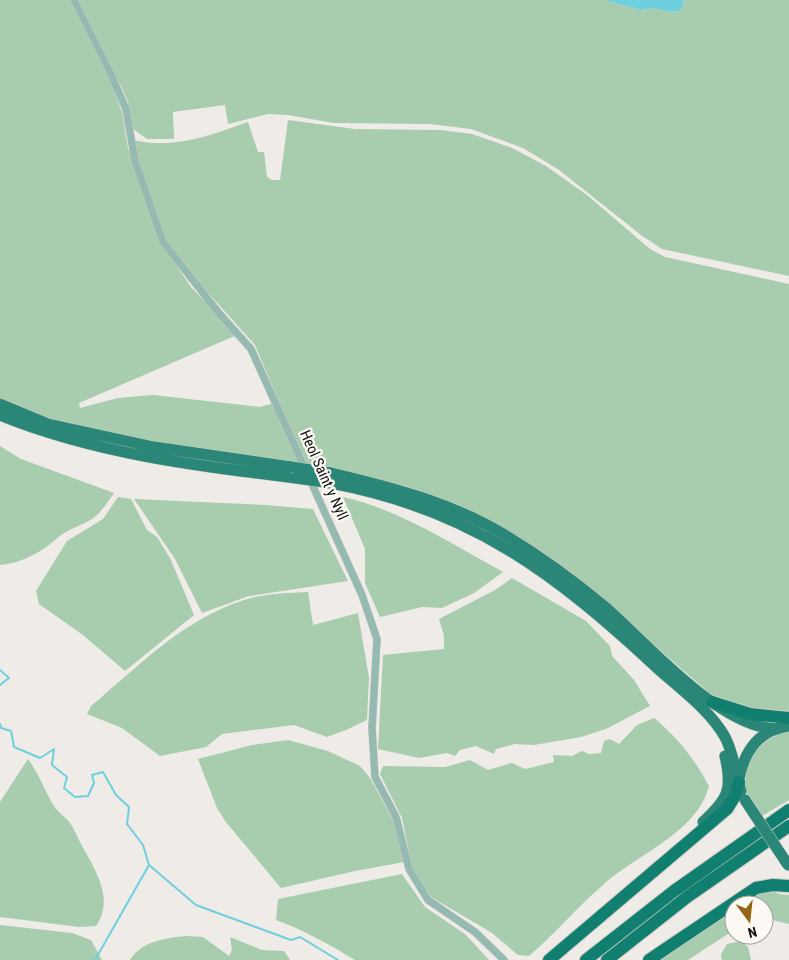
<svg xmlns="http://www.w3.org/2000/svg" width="789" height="960" viewBox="0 0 789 960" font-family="'Roboto Condensed',sans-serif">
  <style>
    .green { fill: #a7ccae }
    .water { fill: #6ecfde }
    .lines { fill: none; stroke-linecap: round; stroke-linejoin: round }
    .stream { stroke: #6ecfde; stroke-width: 2 }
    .minor-casing { stroke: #cbc9c4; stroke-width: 8 }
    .trunk-casing { stroke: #cbc9c4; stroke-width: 12 }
    .motorway-casing { stroke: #cbc9c4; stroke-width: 14 }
    .minor { stroke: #95bab2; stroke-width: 7 }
    .trunk { stroke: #2a8778; stroke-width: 11 }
    .motorway { stroke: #117f6f; stroke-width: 12 }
    .trunk-bridge-casing { stroke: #cbc9c4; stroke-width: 12; stroke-linecap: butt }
    .trunk-bridge { stroke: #2a8778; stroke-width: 11 }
    .labels { text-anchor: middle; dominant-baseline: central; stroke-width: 4.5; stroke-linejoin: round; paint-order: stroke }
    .street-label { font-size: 15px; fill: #11100f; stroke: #fcf9f5 }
  </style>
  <rect width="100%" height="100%" fill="#efece7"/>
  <!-- green -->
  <path class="green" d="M0,0h70l37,72 15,40 6,36 32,93 31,46 46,48 -158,68 1,5 38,-10 35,-3 107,12 14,-4 27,60 -177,-21 -124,-36z
    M76,0h528l37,10 12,-2 16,4 11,-1 4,-11h105v276l-127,-27 -21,-14 -82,-65 -36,-22 -52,-19 -41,-5 -96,-1 -46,-8 -20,-1 -40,10 -3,-19 -52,7 1,27h-27l-14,-10 -5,-27 -7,-16z
    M288,120l67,9 85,1 32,4 40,14 34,18 41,29 63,54 15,8 124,27v430l-36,-3 -39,-14 -140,-121 -55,-39 -60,-32 -51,-18 -103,-23 -50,-119 -63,-70 -26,-34 -28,-81 -4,-20c39,10 77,-5 114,-18l10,30h6l3,25 5,3h8z
    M0,446l21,13 93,34c-5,7 -10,15 -16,21 -10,10 -26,13 -37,21 -18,16 -37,28 -61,30z
    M118,497l13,2 16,31 10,7 13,21 24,57 -69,56 -42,-36 -44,-31 -3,-13 31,-50 36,-22z
    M343,497c55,12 111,48 160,75l-29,21 -32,15 -20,-1 -42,10 -15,-34v-34z
    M134,499l131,6 48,4 35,72 -99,15 -47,17 -27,-54z
    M512,578l74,43 24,25 2,10 22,24 16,26 -44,23 -25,8 -47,8 -19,-1 -19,5 -2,5 -18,-8 -16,4 -5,6 -8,-3 -28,5 -41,-9 5,-94 61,-6v-13l-5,-17 56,-29z
    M308,592l5,33 45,-12 11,65 -2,42 -21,10 -19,7 -33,-12 -72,9 -16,13 -46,9 -38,-28 -35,-14 4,-8c48,-40 91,-86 153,-106 19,-6 43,-7 64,-8z
    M654,718c25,21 39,39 55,68 -12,47 -72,68 -106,99 -26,22 -48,49 -74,71l-11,-1 -26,-22 -61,-36 -19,-29 -10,-50 -22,-44 3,-8 62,1 25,-7 18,10 24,-7 13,6 29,-7 -1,-7 19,1 10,-5 7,3 12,-1 3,-12 6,-2 9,5 18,-19z
    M789,731v69l-27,16c-5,-7 -14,-17 -16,-26 -8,-29 17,-53 43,-59z
    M288,740l40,11 32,15 10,12 23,42 11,42 -49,9 -74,17 -56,-67 -8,-13 -19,-49 54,-14z
    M28,759c11,15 17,32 26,47 4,7 12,11 16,17 5,7 7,14 11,21 14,26 34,54 15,82l-17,1 -79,-10v-115z
    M402,874l23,33 40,27 24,26h-134c-23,-14 -53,-31 -79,-40l2,-21z
    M773,889l5,5 11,1v29l-25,-6v-13h-27l21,-12z
    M734,907v23l-46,30h-32z
    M0,925l72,8 19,7 11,20h-102z
    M186,936l17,1 26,19 3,-6 -2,-13 32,13 22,1 6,9h-160c12,-19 35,-22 56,-24z
    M741,941l7,6 3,13h-29l-1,-6 6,-10z"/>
  <!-- water -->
  <path class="water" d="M604,0h79l1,2 -4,9 -11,1 -16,-4 -12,2z"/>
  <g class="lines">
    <!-- stream -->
    <path class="stream" d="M0,670l9,8 -9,7
      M0,724l1,4 10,3 3,16 26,11 14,-9 -2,16 15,12 -3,11 11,9 13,-1 6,-13 -2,-8 11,-3 13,23 13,12 -2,17 16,21 6,20 47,40 95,35 9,-3 38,23
      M95,960l54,-95"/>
    <!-- minor casing -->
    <g class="minor-casing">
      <path id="minor" d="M74,0l36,72 16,37 9,52 28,81 55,70 33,37 111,246 15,44 -5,89 3,49 21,40 13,52 19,31 47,32 29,28"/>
    </g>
    <!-- trunk casing -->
    <g class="trunk-casing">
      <path id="trunk" d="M0,404l48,20 106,23 137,20
        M0,415c93,38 196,51 296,63
        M331,473c60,14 121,30 174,62 35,21 68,45 99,71 43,37 115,122 173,123
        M331,483c139,26 224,90 325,184 23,21 53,42 69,70 9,17 10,36 16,54
        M739,778c6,-28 20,-48 50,-52
        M703,822c25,-23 30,-32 22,-66"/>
    </g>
    <!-- motorway casing -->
    <g class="motorway-casing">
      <path id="motorway" d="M712,702l38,12 39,4
        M549,960l178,-151 8,-13 4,-14
        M586,960l88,-69 115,-81
        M607,960l80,-63 102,-71
        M649,960l107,-72 17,-3 16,1"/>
    </g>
    <!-- minor -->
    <use href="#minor" class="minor"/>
    <!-- trunk -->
    <use href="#trunk" class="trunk"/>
    <!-- motorway -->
    <use href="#motorway" class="motorway"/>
    <!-- trunk-bridge casing -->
    <g class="trunk-bridge-casing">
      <path id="trunk-bridge" d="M291,467l40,6
        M296,478l35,5
        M745,800l43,65"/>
    </g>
    <!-- trunk-bridge -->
    <use href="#trunk-bridge" class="trunk-bridge"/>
  </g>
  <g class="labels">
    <!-- street labels -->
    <g class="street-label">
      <text transform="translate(324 475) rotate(66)">Heol Saint y Nyll</text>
    </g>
  </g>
  <!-- north arrow -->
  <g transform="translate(749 920) rotate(165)"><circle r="24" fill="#fcf9f5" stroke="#9e9c99"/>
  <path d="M0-4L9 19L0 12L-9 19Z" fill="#946513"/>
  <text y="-8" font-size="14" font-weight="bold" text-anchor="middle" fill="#11100f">N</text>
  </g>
</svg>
